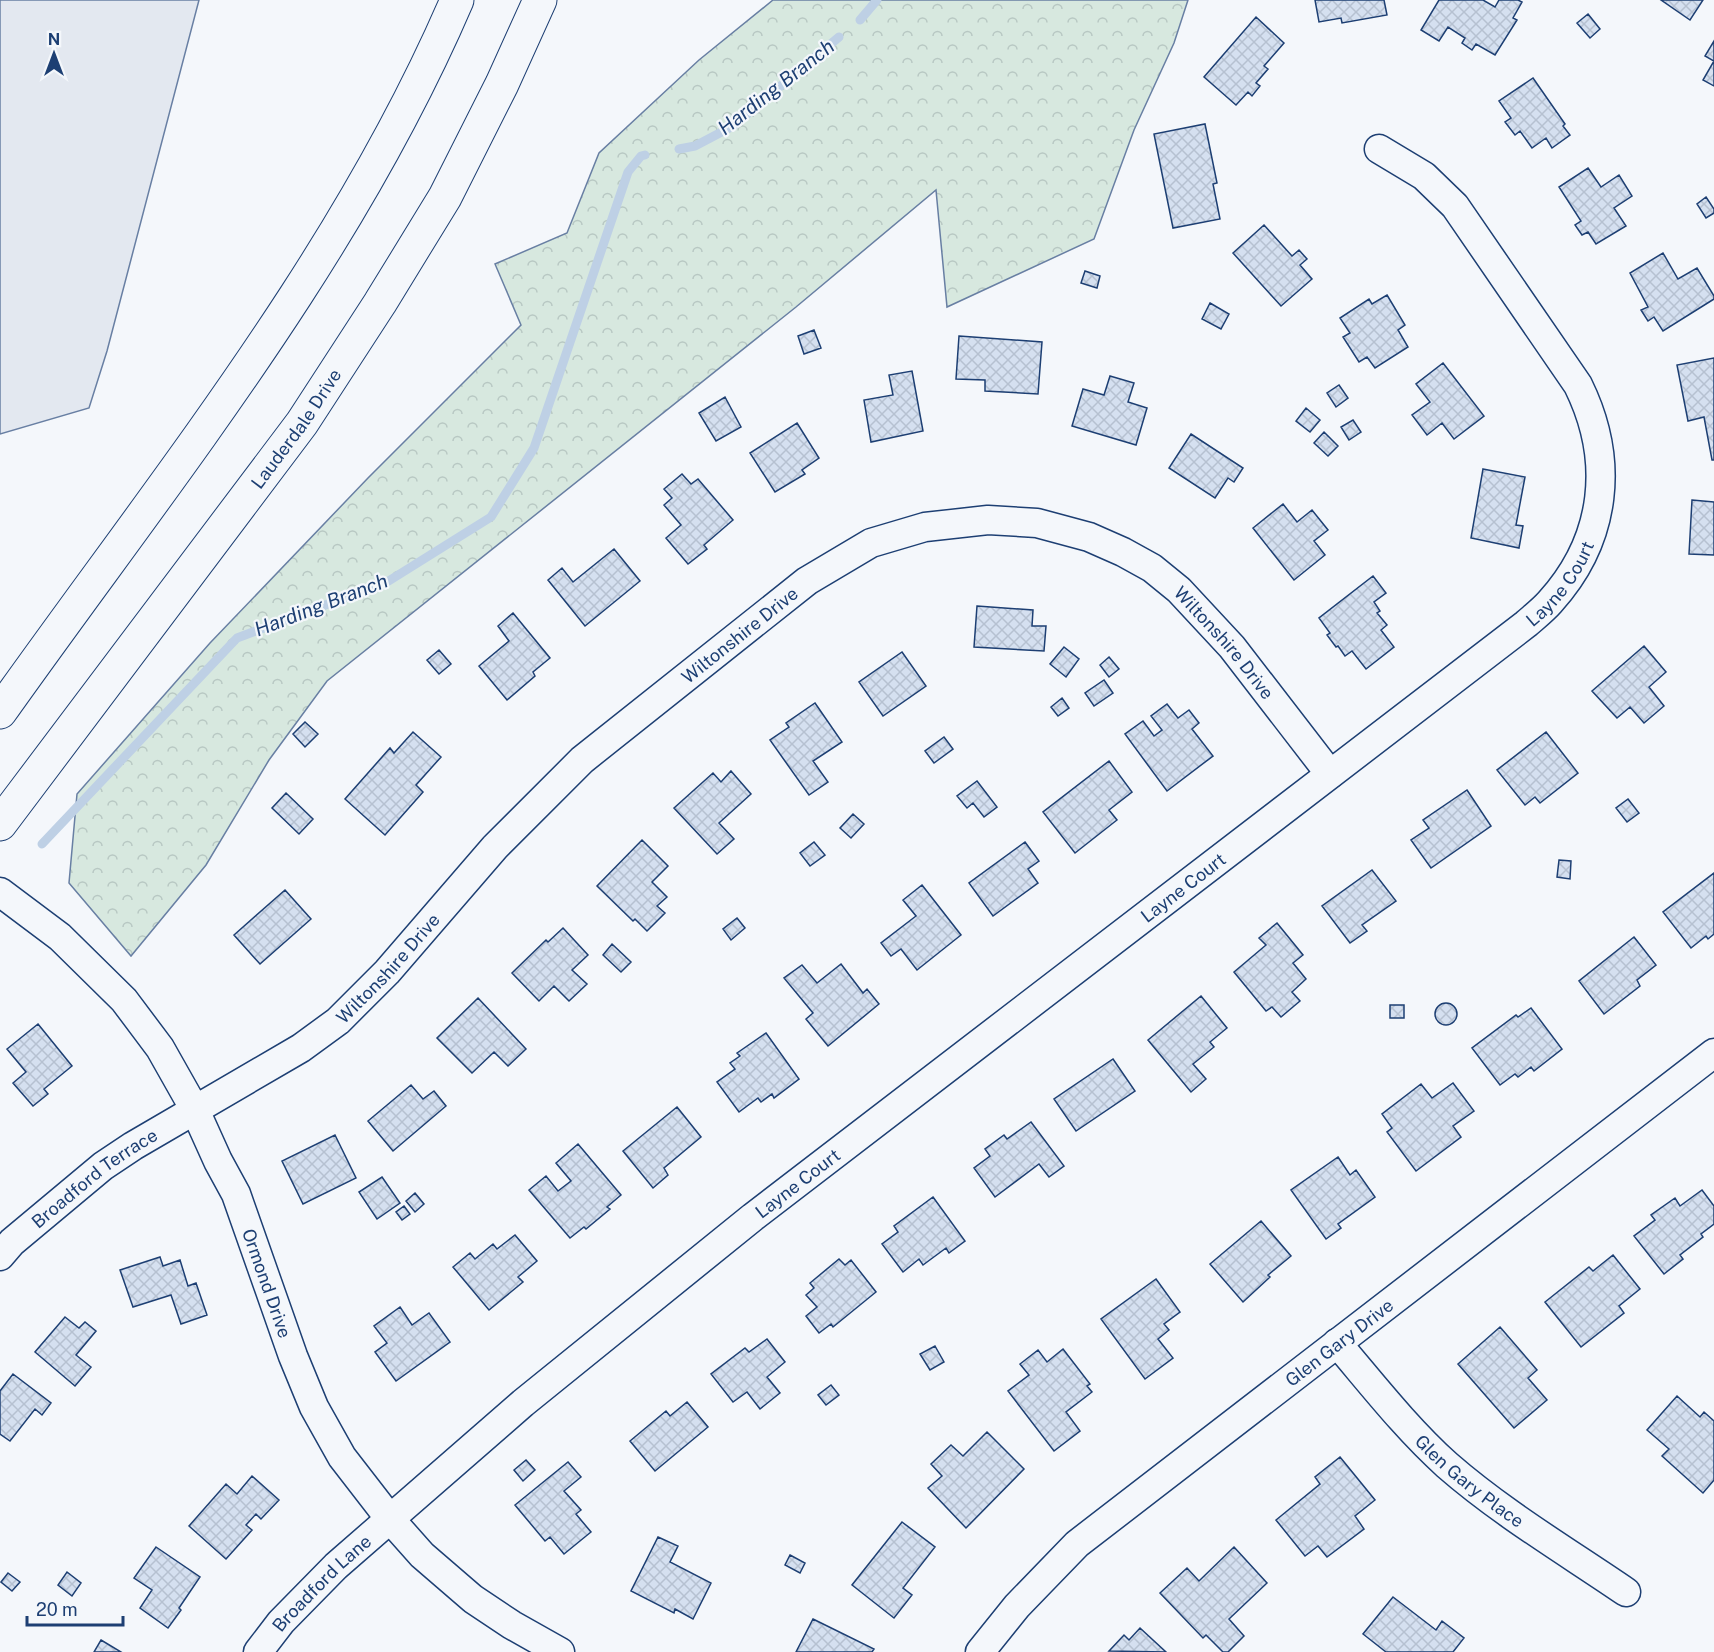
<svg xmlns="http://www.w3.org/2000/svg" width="1714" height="1652" viewBox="0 0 1714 1652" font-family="'Public Sans',sans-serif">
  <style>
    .forest { fill: url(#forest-crowns); stroke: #687fa3; stroke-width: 1.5 }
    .parking { fill: #e3e8f0; stroke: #687fa3; stroke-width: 1.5 }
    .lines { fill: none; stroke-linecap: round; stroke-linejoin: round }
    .stream { stroke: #bed0e5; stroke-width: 9 }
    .building { fill: url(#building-cross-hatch); stroke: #1d3f73; stroke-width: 1.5 }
    .street-casing { stroke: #1d3f73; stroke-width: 31 }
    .secondary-casing { stroke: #1d3f73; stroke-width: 35 }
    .street { stroke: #f4f7fb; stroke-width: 28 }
    .secondary { stroke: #f4f7fb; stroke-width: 33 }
    .labels { text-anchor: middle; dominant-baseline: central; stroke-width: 4.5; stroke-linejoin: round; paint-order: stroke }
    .street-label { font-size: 18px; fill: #1d3f73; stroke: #f4f7fb }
    .water-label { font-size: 20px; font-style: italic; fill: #1d3f73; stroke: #f4f7fb }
  </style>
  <defs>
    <pattern id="forest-crowns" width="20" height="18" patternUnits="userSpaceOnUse" patternTransform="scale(1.5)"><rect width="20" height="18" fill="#d7e8df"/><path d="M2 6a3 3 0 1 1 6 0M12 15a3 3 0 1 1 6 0" fill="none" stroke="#b8c8c3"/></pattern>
    <pattern id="building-cross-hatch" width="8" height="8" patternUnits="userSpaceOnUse" patternTransform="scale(1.5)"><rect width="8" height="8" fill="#d5e0f0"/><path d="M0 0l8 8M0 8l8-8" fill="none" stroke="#b6c1d1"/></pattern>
  </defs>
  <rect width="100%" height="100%" fill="#f4f7fb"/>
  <!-- forest -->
  <path class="forest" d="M773,0h415l-14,43 -40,87 -40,109 -147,68 -11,-117 -140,117 -469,374 -58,79 -63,105 -75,91 -62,-73 8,-89 133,-151 158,-165 153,-153 -26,-61 72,-31 32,-80 100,-93z"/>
  <!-- parking -->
  <path class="parking" d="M0,0h199l-92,351 -18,57 -89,26z"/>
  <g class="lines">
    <!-- stream -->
    <path class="stream" d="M860,20l17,-20
      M679,149l16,-3 38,-20 106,-89
      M42,844l195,-206 150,-56 104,-65 43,-69 94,-276 13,-16 4,-1"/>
  </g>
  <!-- building -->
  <path class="building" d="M1315,0h69l3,15 -45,8 -1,-5 -22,4z
    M1439,0h44l12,7 4,-7h19l4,2 -9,16 4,2 -22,35 -19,-11 -4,6 -10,-7 3,-5 -17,-11 -9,14 -18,-11z
    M1661,0h42l-13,20z
    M1588,14l12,15 -10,9 -13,-15z
    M1256,17l28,26 -20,23 4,3 -12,14 4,3 -8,10 -4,-4 -12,13 -32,-28z
    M1714,41v45l-11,-6 11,-19 -9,-5z
    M1533,78l32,46 -2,2 7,9 -18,13 -6,-10 -14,10 -12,-17 -5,4 -10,-13 6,-4 -12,-17z
    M1205,124l12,59 -4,1 7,35 -47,9 -19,-94z
    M1588,168l13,19 18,-12 13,21 -18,12 12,18 -30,18 -8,-12 -6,3 -7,-10 6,-4 -22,-34z
    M1706,197l8,12v4l-8,5 -9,-14z
    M1264,225l28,31 7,-6 8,9 -7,6 12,14 -31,27 -48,-53z
    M1663,253l15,26 19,-11 17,28v3l-51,32 -9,-14 -6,4 -7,-11 7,-3 -18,-34z
    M1085,271l15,5 -3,12 -16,-5z
    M1387,295l18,30 -7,5 10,17 -33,21 -8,-11 -8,5 -16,-25 7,-4 -10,-15 29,-19 3,5z
    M1210,303l19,11 -8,15 -19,-10z
    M814,330l7,18 -17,6 -6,-18z
    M959,336l83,6 -4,52 -53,-3v-11l-29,-1z
    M1714,358v102h-2l-8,-43 -16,4 -11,-56z
    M1443,363l41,53 -30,23 -12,-16 -15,12 -15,-20 18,-13 -14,-18z
    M912,371l11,60 -52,11 -7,-42 29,-5 -4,-20z
    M1110,376l24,7 -6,19 19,6 -11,37 -64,-19 11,-37 21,6z
    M1339,385l9,13 -12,9 -9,-14z
    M725,397l16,30 -25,14 -17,-28z
    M1306,408l14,12 -10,12 -14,-11z
    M1353,420l8,12 -12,8 -8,-13z
    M797,423l22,35 -17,12 3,4 -30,18 -25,-39z
    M1324,432l14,14 -10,10 -14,-13z
    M1191,434l52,34 -9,14 -6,-4 -13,20 -46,-30z
    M1483,469l42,8 -9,48 7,1 -4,22 -48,-10z
    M682,474l9,10 7,-5 35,41 -29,25 3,4 -19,15 -22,-26 15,-13 -17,-20 8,-7 -8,-9z
    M1692,500l22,2v53l-25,-1z
    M1283,504l14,18 15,-12 16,20 -14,11 11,14 -31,25 -41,-52z
    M614,549l26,32 -55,45 -37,-46 14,-12 11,14z
    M1373,576l13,17 -12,9 6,9 -3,2 10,12 -6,5 13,17 -28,22 -14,-18 -7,5 -7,-10 -2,1 -9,-12 3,-2 -11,-15z
    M977,606l56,4 -1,16h14l-2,25 -70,-4z
    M513,613l37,45 -17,14 2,4 -28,24 -28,-34 30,-25 -11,-15z
    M1644,646l22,26 -17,15 15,19 -20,17 -14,-16 -13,11 -25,-27z
    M1064,647l15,12 -13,18 -16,-13z
    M439,650l12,14 -12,10 -12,-14z
    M902,652l24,34 -43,30 -24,-34z
    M1109,657l10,12 -10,8 -9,-12z
    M1104,680l9,13 -19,13 -9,-13z
    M1062,698l7,10 -11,8 -7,-9z
    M815,703l27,39 -29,19 15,21 -19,13 -39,-55 19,-13 -3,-4z
    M1167,704l11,14 11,-8 10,13 -7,6 21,27 -46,35 -42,-57 18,-13 11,15 8,-6 -11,-14z
    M305,722l13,12 -13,13 -12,-13z
    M413,732l28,25 -25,28 7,7 -38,43 -40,-36 45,-51 4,5z
    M1546,732l32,41 -38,30 -5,-6 -10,8 -28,-35z
    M944,737l9,12 -19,14 -9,-12z
    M1109,761l23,31 -23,18 8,10 -42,33 -32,-41z
    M731,771l20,23 -32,29 15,16 -17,15 -43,-46 39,-35 8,9z
    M977,781l20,26 -13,10 -11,-14 -6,5 -10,-12z
    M1467,790l24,36 -60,42 -20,-28 18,-12 -6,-8z
    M286,793l27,26 -14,15 -27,-26z
    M1628,799l11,14 -12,9 -11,-14z
    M853,814l11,10 -13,14 -11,-10z
    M642,840l26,26 -16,16 15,15 -10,9 8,7 -18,18 -12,-12 -2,2 -36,-35z
    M814,842l11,13 -15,11 -10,-13z
    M1025,842l14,19 -11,8 10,14 -45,33 -24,-33z
    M1559,860l12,1 -1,18 -13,-2z
    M1372,870l24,31 -34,24 5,6 -17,12 -28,-37z
    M1714,873v61l-6,5 -2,-3 -15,12 -28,-36z
    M922,885l39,50 -44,35 -16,-21 -10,7 -10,-13 35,-27 -13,-16z
    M285,890l26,29 -51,45 -26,-29z
    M737,918l8,10 -14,12 -8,-11z
    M1277,923l26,32 -10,8 13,16 -14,13 8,9 -19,16 -9,-10 -6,4 -32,-39 32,-27 -7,-7z
    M563,928l25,27 -16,15 15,14 -18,17 -15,-15 -15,15 -27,-28 34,-33 2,2z
    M1634,937l22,28 -19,15 3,6 -36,28 -25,-33z
    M612,944l19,18 -10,10 -18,-17z
    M841,964l22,29 4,-4 12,15 -51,42 -22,-27 7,-6 -29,-35 18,-13 15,18z
    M1201,996l26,32 -17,14 4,5 -21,17 13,15 -15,13 -43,-52z
    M478,998l48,51 -18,17 -14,-14 -22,21 -35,-35z
    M1435 1014a11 11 0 1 1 22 0a11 11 0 1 1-22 0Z
    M1390,1005h14v13h-14z
    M1531,1008l31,41 -28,22 -3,-4 -13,10 -3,-3 -15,11 -28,-37 44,-33 2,2z
    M38,1024l34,42 -28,23 4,5 -15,12 -20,-23 13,-11 -19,-23z
    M766,1033l33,46 -25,19 -2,-4 -11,8 -3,-4 -19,14 -22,-30 18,-13 -5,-6 10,-7 -3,-3z
    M1113,1059l22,32 -59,40 -22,-32z
    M1453,1083l21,28 -21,15 8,11 -45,34 -29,-39 5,-4 -10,-14 39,-30 11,14z
    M411,1085l12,14 11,-8 12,15 -53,45 -25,-30z
    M677,1107l24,30 -37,31 4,7 -15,13 -30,-37z
    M1031,1122l33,44 -15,11 -10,-13 -44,33 -21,-29 16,-12 -5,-7 19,-14 3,4z
    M335,1135l21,43 -53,26 -21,-43z
    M578,1144l43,51 -14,12 3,2 -24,20 -2,-2 -14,11 -41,-48 17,-14 12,15 13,-10 -15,-18z
    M1338,1157l12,18 6,-5 19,27 -37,27 3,4 -15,11 -35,-49z
    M382,1177l18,26 -23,16 -18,-27z
    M1702,1190l12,16v18l-13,10 2,3 -23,18 3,4 -19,15 -30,-38 21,-16 -4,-5 24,-17 5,8z
    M415,1193l9,11 -9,8 -9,-11z
    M933,1197l32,44 -16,12 -3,-5 -23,17 -4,-6 -16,13 -21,-28 16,-12 -4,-6z
    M404,1206l6,8 -8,6 -6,-8z
    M1261,1221l30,35 -23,19 2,2 -27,25 -33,-38z
    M515,1235l22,26 -19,16 5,5 -34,28 -36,-43 17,-14 5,6 18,-15 4,5z
    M1613,1255l27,34 -21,17 5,7 -43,34 -36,-45 44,-35 4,4z
    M160,1257l3,9 17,-6 8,26 8,-3 11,32 -26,9 -10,-29 -38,12 -13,-37z
    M839,1259l6,6 6,-5 25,32 -43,35 -2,-3 -12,9 -13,-17 11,-9 -11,-12 8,-7 -4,-5z
    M1156,1279l24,33 -16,12 5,6 -11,9 15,19 -28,21 -44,-60z
    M400,1307l12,18 17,-12 21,29 -54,39 -21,-29 12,-9 -13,-17z
    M65,1317l14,11 6,-6 11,9 -20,24 15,12 -16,19 -40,-34z
    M1500,1327l37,43 -9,8 19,22 -33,28 -56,-64z
    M767,1339l18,23 -18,15 13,16 -20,16 -13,-17 -14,10 -22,-28 34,-26 4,4z
    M935,1346l9,16 -14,8 -10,-16z
    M1063,1349l27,35 -3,2 5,6 -26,20 14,19 -26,20 -46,-60 21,-16 -9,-11 18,-14 9,12z
    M13,1374l38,29 -9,12 -7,-6 -25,32 -10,-7v-43z
    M831,1385l8,10 -13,10 -8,-10z
    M1677,1396l23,21 4,-5 10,9v59l-11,13 -41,-37 7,-7 -22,-19z
    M687,1402l21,25 -53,44 -25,-30 36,-30 4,5z
    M987,1432l37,37 -58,59 -38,-40 14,-12 -11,-12 20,-19 12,11z
    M1340,1457l35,43 -20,16 9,13 -37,28 -9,-11 -13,10 -29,-36 44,-36 -5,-7z
    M526,1460l9,10 -12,11 -9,-11z
    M568,1462l13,15 -17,14 17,19 -5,4 15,18 -27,22 -14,-17 -5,4 -30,-36z
    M252,1476l27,24 -18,19 -5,-5 -10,11 6,5 -26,29 -37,-33 37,-42 11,10z
    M902,1522l33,25 -32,41 9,7 -18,23 -42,-33z
    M658,1537l20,9 -8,16 41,21 -18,36 -18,-10 -1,4 -43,-22z
    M156,1547l44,30 -21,31 2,2 -13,18 -28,-20 12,-18 -18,-12z
    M1234,1547l33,36 -38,36 15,17 -16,16h-5l-17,-17 -3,3 -43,-45 27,-25 12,13z
    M790,1555l15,8 -5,10 -15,-8z
    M67,1572l14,11 -9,13 -14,-11z
    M8,1573l12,9 -8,9 -11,-9z
    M1393,1597l43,33 6,-9 22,17 -11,14h-67l-23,-18z
    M813,1619l61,30 -2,3h-76z
    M1140,1628l26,24 -57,-1 15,-16 5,5z
    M101,1640l20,12h-27z"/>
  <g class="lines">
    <!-- street casing -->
    <g class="street-casing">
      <g id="street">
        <path id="s1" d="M0,892l60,45 64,63 36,48 35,62 23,51 18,33 57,162 21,51 28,50 48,62 32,36 51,44 39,26 48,27"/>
        <path id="s2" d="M0,1256l12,-14 91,-76 30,-20 168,-98 37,-27 49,-49 108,-125 87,-87 225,-179 64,-38 54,-16 63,-7 49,3 52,14 34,15 29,16 27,22 53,57 98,127"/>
        <path id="s3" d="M1337,1343c35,41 69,85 110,122 55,48 119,86 179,127"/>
        <path id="s4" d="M258,1652l23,-30 55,-56 187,-163 230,-186 773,-593c8,-7 17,-14 24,-22 57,-63 65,-142 28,-217l-123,-179 -31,-30 -45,-27"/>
        <path id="s5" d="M980,1652l37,-46 60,-62 637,-491"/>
      </g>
    </g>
    <!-- secondary casing -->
    <g class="secondary-casing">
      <g id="secondary">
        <path d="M0,712c163,-230 345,-451 457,-712"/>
        <path id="s6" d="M0,824l302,-401 78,-120 65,-106 57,-113 38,-84"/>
      </g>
    </g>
    <!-- street -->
    <use href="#street" class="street"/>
    <!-- secondary -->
    <use href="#secondary" class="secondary"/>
  </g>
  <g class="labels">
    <!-- street labels -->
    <g class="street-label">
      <text stroke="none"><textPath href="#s6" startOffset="494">Lauderdale Drive</textPath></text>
      <text stroke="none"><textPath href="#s4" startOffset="1688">Layne Court</textPath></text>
      <text stroke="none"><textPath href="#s2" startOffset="972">Wiltonshire Drive</textPath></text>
      <text stroke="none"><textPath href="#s2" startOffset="1530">Wiltonshire Drive</textPath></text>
      <text stroke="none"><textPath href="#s4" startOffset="1202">Layne Court</textPath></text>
      <text stroke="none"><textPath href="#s2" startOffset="486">Wiltonshire Drive</textPath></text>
      <text stroke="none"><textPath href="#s2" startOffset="123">Broadford Terrace</textPath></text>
      <text stroke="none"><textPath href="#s4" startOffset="716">Layne Court</textPath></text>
      <text stroke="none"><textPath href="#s1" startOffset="484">Ormond Drive</textPath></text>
      <text stroke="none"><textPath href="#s5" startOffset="476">Glen Gary Drive</textPath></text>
      <text stroke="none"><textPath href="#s3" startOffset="192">Glen Gary Place</textPath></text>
      <text stroke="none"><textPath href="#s4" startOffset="94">Broadford Lane</textPath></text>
    </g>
    <!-- water labels -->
    <g class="water-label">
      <text transform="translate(776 87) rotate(-38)">Harding Branch</text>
      <text transform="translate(321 605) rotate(-21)">Harding Branch</text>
    </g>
  </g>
  <!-- north arrow -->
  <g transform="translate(54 54)" stroke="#f4f7fb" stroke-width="4.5" paint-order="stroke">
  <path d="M0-4.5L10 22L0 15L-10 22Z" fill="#1d3f73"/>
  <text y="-9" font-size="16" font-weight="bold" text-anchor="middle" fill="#1d3f73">N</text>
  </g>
  <!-- scale -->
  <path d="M27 1616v9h96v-9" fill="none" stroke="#1d3f73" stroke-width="3"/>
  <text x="36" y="1616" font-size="18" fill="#1d3f73" stroke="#f4f7fb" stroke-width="4.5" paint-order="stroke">20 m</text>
</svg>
